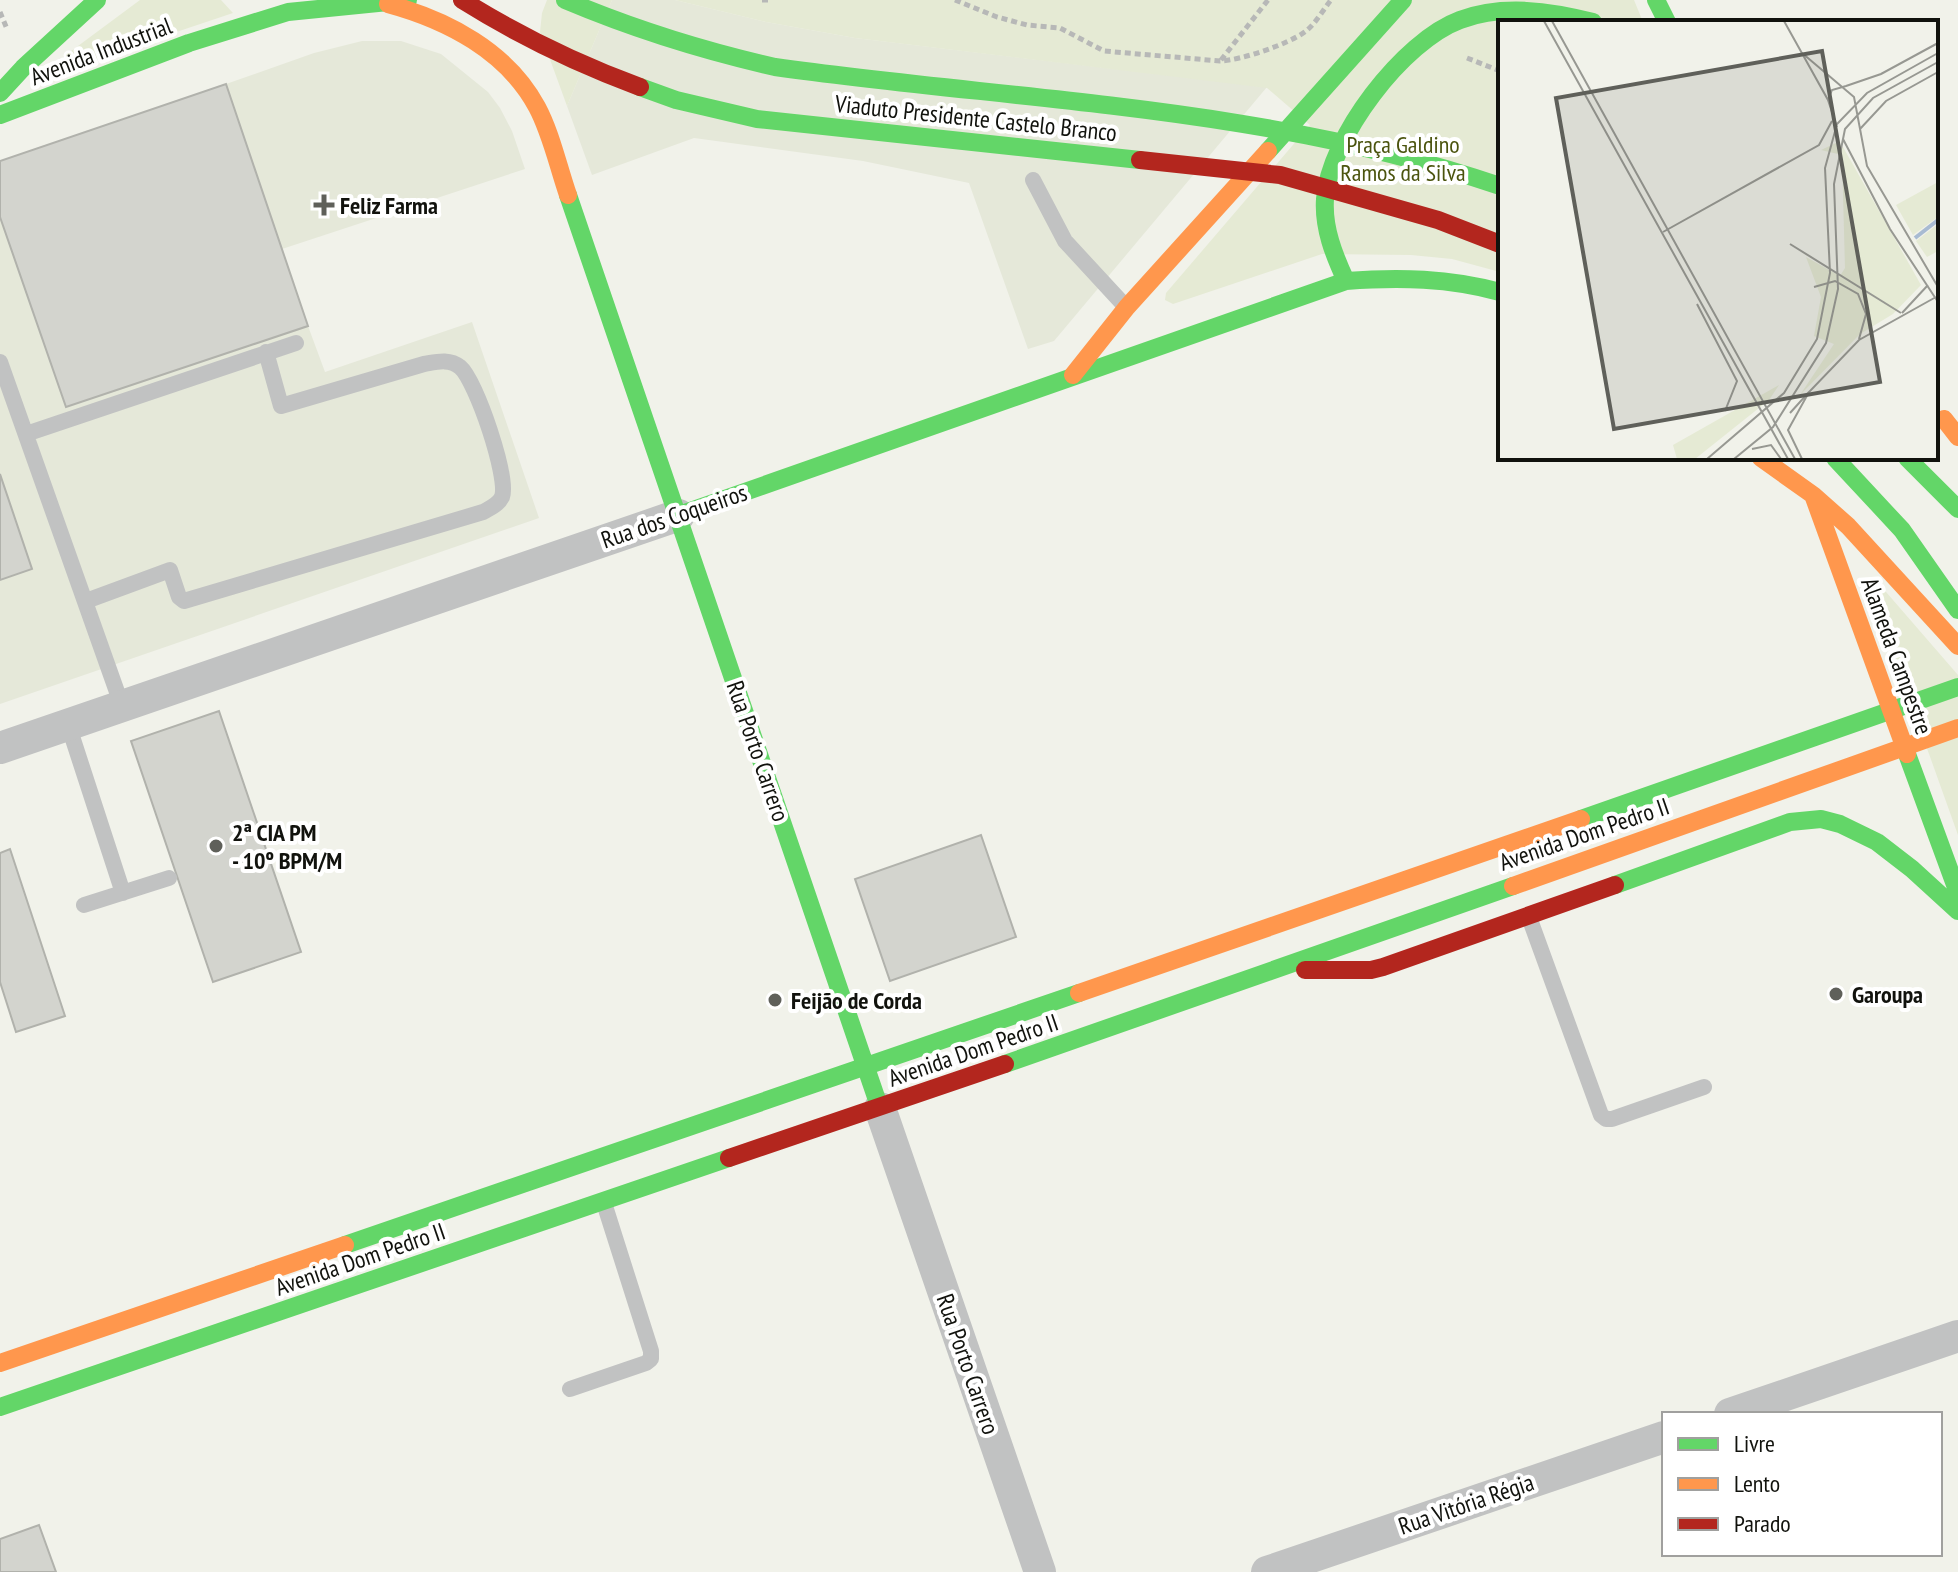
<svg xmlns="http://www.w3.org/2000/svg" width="1958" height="1572" viewBox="0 0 1958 1572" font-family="'PT Sans Narrow',sans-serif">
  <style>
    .built { fill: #e5e8d9 }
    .green { fill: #e5ead4 }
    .building { fill: #d3d4ce; stroke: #b1b2ac; stroke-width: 2 }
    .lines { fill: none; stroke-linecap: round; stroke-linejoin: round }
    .path { stroke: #b7b8b7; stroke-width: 5; stroke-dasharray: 6 4; stroke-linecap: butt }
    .lane { stroke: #c1c2c2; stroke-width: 16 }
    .street { stroke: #c1c2c2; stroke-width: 32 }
    .fast { stroke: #63d668; stroke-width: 18 }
    .slow { stroke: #ff974d; stroke-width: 18 }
    .jam { stroke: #b3261e; stroke-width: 18 }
    .poi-dot { fill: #5f605a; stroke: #fff; stroke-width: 3 }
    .labels { text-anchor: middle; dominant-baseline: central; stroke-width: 8; stroke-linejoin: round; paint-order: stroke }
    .street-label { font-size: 24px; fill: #11120d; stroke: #fff }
    .park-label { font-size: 24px; fill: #4b540e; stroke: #fff }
    .poi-label { font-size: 24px; font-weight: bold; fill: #11120d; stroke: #fff; text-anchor: start }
    .inset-river { fill: none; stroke: #a8bbd2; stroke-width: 4 }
    .inset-road { fill: none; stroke: #979892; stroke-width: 2 }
    .view { fill: #5f605a; fill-opacity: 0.15; stroke: #5f605a; stroke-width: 4 }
    .inset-edge { fill: none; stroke: #11120d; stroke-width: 4 }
  </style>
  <rect width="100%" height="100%" fill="#f1f2ea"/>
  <!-- built -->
  <path class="built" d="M612,0h63l91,22 89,16 412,49 -213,254 -26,8 -59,-166 -106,-22 -169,-23 -102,37 -25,-69z
    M362,41h39l40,13 47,38 12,16 12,23 13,38 -243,80 -56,-165 88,-31z
    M0,217l66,189 242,-80 17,46 147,-50 67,196 -539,186z"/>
  <!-- green -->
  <path class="green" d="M140,0h81l12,13 -182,61v-8z
    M547,0h65l-45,106 -27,-74 2,-19z
    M675,0h959l9,22h-143v250l-48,-13 -41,-4 -89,-1 -149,50 -8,-4 1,-7 144,-168 -43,-37 -412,-50 -89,-16z
    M1874,583l6,2 78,90v160l-88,-246z"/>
  <!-- building -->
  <path class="building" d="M226,84l82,242 -242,81 -66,-190v-56z
    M0,474l32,95 -32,11z
    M219,711l82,241 -88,30 -82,-241z
    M981,835l35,102 -126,44 -35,-102z
    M10,849l55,167 -49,16 -16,-50v-129z
    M39,1525l17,47h-56v-33z"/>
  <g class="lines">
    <!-- path -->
    <path class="path" d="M762,0h8
      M955,0l42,17 30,8 33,3 44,23 116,10c22,-1 69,-17 86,-30 10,-8 17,-21 25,-31
      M0,12l7,17
      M1467,58l33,13
      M1221,60l47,-60"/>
    <!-- lane -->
    <path class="lane" d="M1033,180l32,61 60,65
      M0,362l122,344
      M26,434l270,-91
      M86,601l84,-31 9,27 5,4 299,-89c7,-4 15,-7 19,-15 7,-19 -26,-117 -42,-130 -11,-9 -24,-5 -36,-3l-143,42 -15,-54
      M68,724l55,169
      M84,905l85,-27
      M1529,917l72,198 5,4h6l92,-32
      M570,1389l76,-26 5,-4v-8l-47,-148"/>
    <!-- street -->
    <path class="street" d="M0,748l679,-233
      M880,1108l160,464
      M1730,1414l228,-78
      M1267,1572l397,-135"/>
    <!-- fast -->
    <path class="fast" d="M565,0c71,30 135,50 210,67 243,34 491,39 725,119
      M1656,0l11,22
      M640,87l36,13 81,19 383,41
      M0,93l23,-25 74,-68
      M0,115l189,-72 99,-31 120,-12
      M1268,151l135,-151
      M568,195l309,905
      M1346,281c-12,-26 -23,-53 -21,-82 4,-61 78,-158 135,-179 43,-16 90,-9 133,2
      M1835,458l67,72 56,80
      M1907,458l51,51
      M679,515l667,-234c53,-4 103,-3 154,11
      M1907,754l51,139
      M1581,819l377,-132
      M1615,885l175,-63 31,-3 19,5 37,18 35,27 46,42
      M1005,1064l508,-178
      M345,1245l734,-252
      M0,1407l729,-249"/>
    <!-- slow -->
    <path class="slow" d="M388,4c59,16 119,47 149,103 14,26 21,59 31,88
      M1073,375l54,-68 141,-156
      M1944,419l14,18
      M1761,458l52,37 94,259
      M1813,495l35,31 110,120
      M1513,886l445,-158
      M1079,993l502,-174
      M0,1363l345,-118"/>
    <!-- jam -->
    <path class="jam" d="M462,0c59,37 113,63 178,87
      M1140,160l140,15 158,45 62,24
      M1305,970h66l12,-3 232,-82
      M729,1158l276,-94"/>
  </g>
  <!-- markers -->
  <g class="poi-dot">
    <path d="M320 193h8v8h8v8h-8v8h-8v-8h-8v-8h8z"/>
    <circle cx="216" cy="846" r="8"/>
    <circle cx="1836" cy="994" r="8"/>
    <circle cx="775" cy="1000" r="8"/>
  </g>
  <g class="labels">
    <!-- street labels -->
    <g class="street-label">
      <text transform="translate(101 51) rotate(-21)">Avenida Industrial</text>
      <text transform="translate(976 118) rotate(6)">Viaduto Presidente Castelo Branco</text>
      <text transform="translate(674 516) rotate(-19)">Rua dos Coqueiros</text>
      <text transform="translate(1897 656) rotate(70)">Alameda Campestre</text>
      <text transform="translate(758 751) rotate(71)">Rua Porto Carrero</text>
      <text transform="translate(1584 834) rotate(-19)">Avenida Dom Pedro II</text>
      <text transform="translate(973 1050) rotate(-19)">Avenida Dom Pedro II</text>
      <text transform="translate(360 1259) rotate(-19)">Avenida Dom Pedro II</text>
      <text transform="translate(968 1364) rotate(71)">Rua Porto Carrero</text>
      <text transform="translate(1466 1504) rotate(-19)">Rua Vitória Régia</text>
    </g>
    <!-- park labels -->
    <g class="park-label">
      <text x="1403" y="144">Praça Galdino<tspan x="1403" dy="28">Ramos da Silva</tspan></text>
    </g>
    <!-- poi labels -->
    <g class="poi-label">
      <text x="340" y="205">Feliz Farma</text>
      <text x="232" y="832">2ª CIA PM<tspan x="232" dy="28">- 10º BPM/M</tspan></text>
      <text x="1852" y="994">Garoupa</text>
      <text x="791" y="1000">Feijão de Corda</text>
    </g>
  </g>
  <!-- overview -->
  <g transform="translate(1498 20)">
    <rect width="440" height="440" fill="#f1f2ea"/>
    <path d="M338,123l7,4 78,138 -28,29 -33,20 -60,61 34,-51 -20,-8 7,-39 -15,-40 34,19 5,-8 -3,-113 -21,-5zM440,162v35l-25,18 -17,-30zM440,204v27l-11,6 -11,-16zM281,365l-10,15 -74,59h-18l-4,-14z" fill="#e5ead4"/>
    <path class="inset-river" d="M417,218l23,-18"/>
    <path class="inset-road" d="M46,1l244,438M54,1l243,438M286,1l44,79 9,27M304,33l52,44 13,69 71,121M348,66l35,-12 57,-31M330,80l4,-10 14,-4M362,109l26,-28 52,-29M345,119l47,90 48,73M165,212l156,-87 13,-24M292,224l111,69M316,267l21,-6 23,13 8,20 -7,25M199,284l40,77 -12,30M404,293l26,-28M292,393l19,-21M254,429l19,-4 10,14M209,439l77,-66 33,-54 13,-66 -5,-105 12,-44 30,-31 71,-40M236,439l39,-32 53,-84 12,-54 -4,-105 11,-55 28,-31 65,-36M304,439l-14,-29 21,-38 50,-52 77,-43"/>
    <path class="view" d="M324,31l58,331 -266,47 -58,-331z"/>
    <rect width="440" height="440" class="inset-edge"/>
  </g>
  <!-- legend -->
  <rect x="1662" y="1412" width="280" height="144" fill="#ffffff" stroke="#a0a09e" stroke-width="2"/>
  <rect x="1678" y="1438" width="40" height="12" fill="#63d668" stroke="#a0a09e" stroke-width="2"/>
  <text x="1734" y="1452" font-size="24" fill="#11120d">Livre</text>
  <rect x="1678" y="1478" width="40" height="12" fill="#ff974d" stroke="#a0a09e" stroke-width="2"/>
  <text x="1734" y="1492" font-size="24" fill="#11120d">Lento</text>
  <rect x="1678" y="1518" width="40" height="12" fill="#b3261e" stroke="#a0a09e" stroke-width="2"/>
  <text x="1734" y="1532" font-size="24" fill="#11120d">Parado</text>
</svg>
